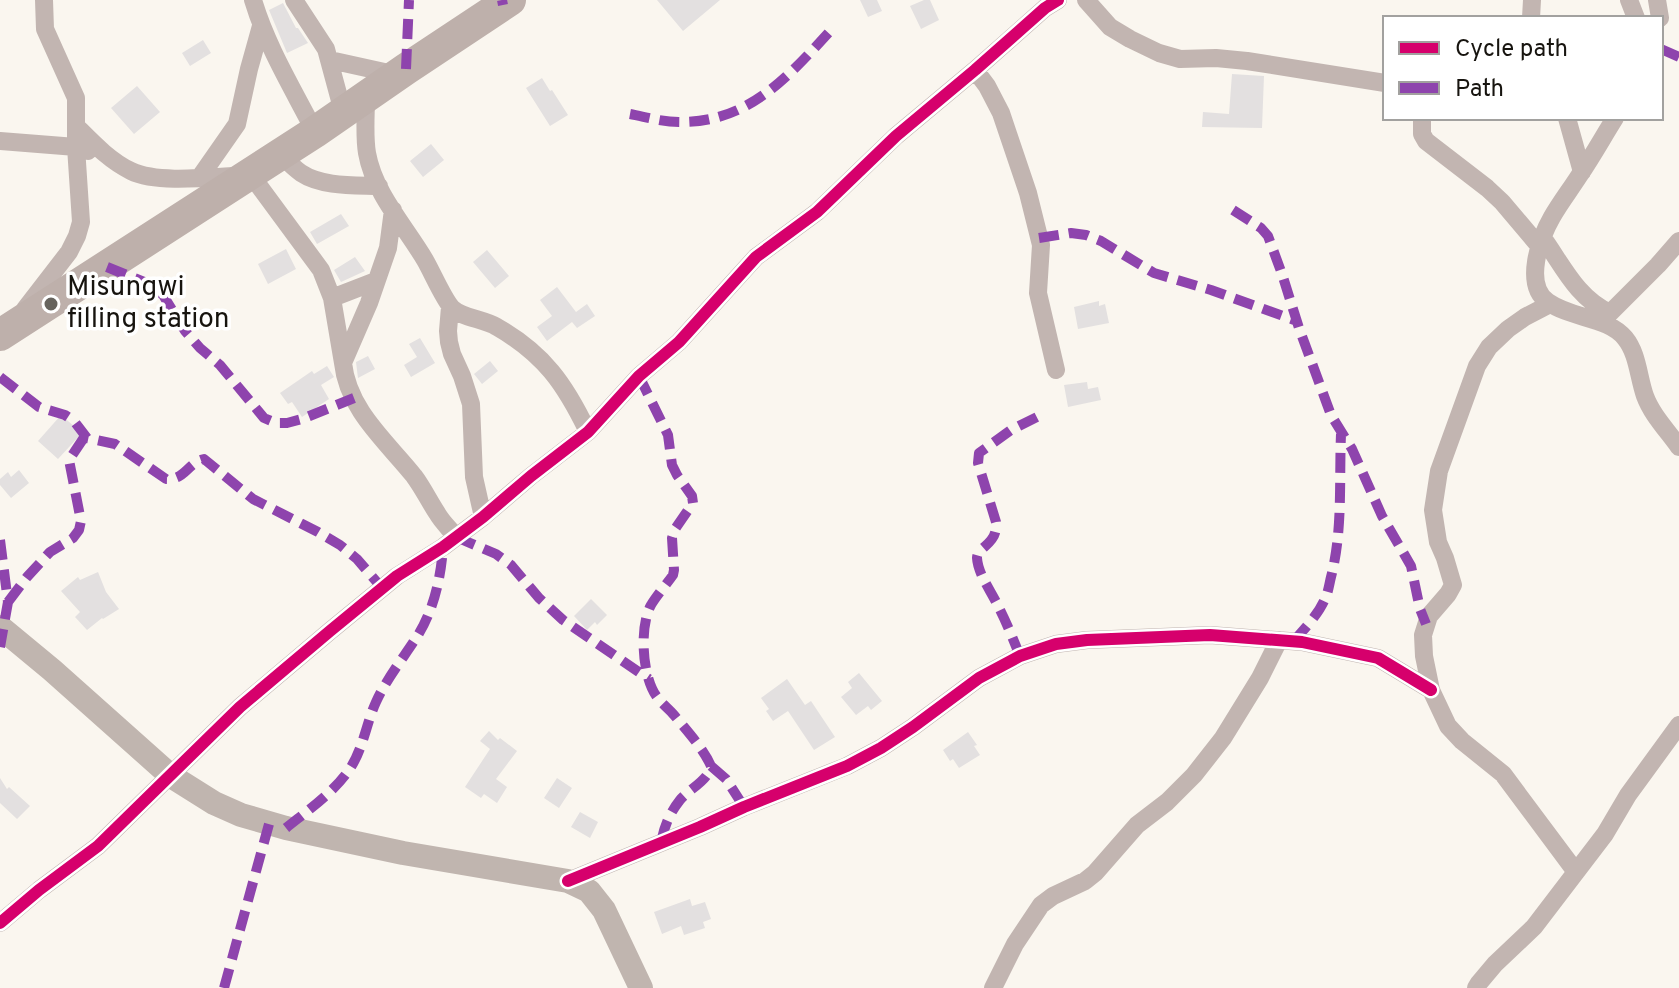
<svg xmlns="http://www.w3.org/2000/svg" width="1679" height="988" viewBox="0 0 1679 988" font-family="Overpass,sans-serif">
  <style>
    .building { fill: #e3e0e0 }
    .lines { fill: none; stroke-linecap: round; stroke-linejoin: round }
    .street { stroke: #c2b5b1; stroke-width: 18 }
    .secondary { stroke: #c0b5af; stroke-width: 24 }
    .highway { stroke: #beb0ab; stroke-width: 32 }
    .quiet { stroke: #8e44ad; stroke-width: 10; stroke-dasharray: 20 10; stroke-linecap: butt }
    .cycleway-casing { stroke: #fff; stroke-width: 17 }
    .cycleway { stroke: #d6006c; stroke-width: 12 }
    .poi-dot { fill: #66635d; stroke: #fff; stroke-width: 3 }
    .labels { text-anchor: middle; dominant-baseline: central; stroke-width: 7; stroke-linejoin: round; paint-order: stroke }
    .poi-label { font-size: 28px; fill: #17140f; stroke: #fff; text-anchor: start }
  </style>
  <rect width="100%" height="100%" fill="#faf6ef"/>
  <!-- building -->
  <path class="building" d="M657,0h63l-37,31z
    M860,0h17l5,11 -14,6z
    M924,0h6l9,20 -18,9 -11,-23z
    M283,3l13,25h2l10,15 -21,10 -18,-43z
    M203,40l8,13 -21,13 -8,-13z
    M1232,74l32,2 -2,52 -60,-1 1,-15 26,2z
    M542,78l8,13 2,-1 16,25 -18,11 -24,-38z
    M137,86l23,26 -26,22 -23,-26z
    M431,144l13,16 -21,17 -13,-16z
    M341,214l8,12 -32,18 -7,-12z
    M286,249l10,20 -28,15 -10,-20z
    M487,250l22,26 -14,12 -22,-26z
    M355,257l10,14 -24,11 -7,-12z
    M557,287l19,25 11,-8 8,12 -18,12 -5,-6 -25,19 -10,-14 15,-11 -12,-16z
    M1099,301v5l6,-2 4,19 -31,6 -4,-22z
    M420,338l15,25 -24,14 -7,-12 13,-8 -8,-13z
    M368,356l7,13 -17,9 -2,-16z
    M490,361l8,10 -16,13 -8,-10z
    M327,366l7,11 -13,8 8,14 -27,18 -10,-15 -4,2 -8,-11 32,-22 2,3z
    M1087,382l1,7 10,-2 3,13 -33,7 -4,-22z
    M61,415l21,18 -24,26 -20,-18z
    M19,470l10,13 -18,15 -11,-13v-6l8,-7 3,5z
    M98,572l8,20 13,17 -16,10 -1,-1 -15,12 -12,-13 5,-5 -19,-21 17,-14 2,3z
    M591,599l16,16 -10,10 -2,-3 -8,8 -13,-14z
    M859,673l23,28 -11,9 -3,-4 -12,9 -15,-18 11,-9 -4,-6z
    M787,679l18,26 6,-4 24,36 -21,13 -26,-39 -15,10 -7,-10 3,-2 -8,-11z
    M489,731l9,9 2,-2 17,13 -21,28 11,8 -10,16 -13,-9 -3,4 -16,-11 25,-38 -10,-8z
    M968,732l9,13 -3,1 6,9 -21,13 -6,-9 -3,2 -7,-11z
    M0,778l7,11 2,-2 21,19 -13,13 -17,-16z
    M557,778l15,10 -13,20 -15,-10z
    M580,812l18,10 -8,16 -19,-11z
    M690,899l2,7 13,-4 6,17 -8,3 2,6 -21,7 -3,-9 -19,8 -8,-22z"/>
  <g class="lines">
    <!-- street -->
    <path class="street" d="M253,0c14,47 40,89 62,132
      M294,0l32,49 17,63
      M1086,0l24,27 20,12 29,14 21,6 36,-1 31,3 138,22
      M1629,0l7,18
      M1657,0l3,18
      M1531,18l1,-18
      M330,60l68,15
      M975,70l12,16 14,27 27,80 13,52 -3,48 18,77
      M366,97c0,18 -2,38 1,56 7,40 38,73 58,107 7,12 19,40 27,48 10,10 32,11 45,19 47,27 68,57 91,105
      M1422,118v16l4,7 61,47 15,14 38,45
      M1567,118l15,54
      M1615,118c-12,19 -23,39 -36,58 -9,14 -19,27 -27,41 -12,21 -29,68 -4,85 24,17 60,15 77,36 13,16 13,38 20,58 7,19 22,34 34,51
      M77,127c16,16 33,34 54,44 29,14 87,5 120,4l70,95 11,28 11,65
      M0,141l76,6 12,4
      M281,155c6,6 13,13 20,18 21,14 54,12 78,13
      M200,177l37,-53 12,-55 12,-43
      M393,210l-5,38 -19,55 -26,60c5,47 43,78 71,113 9,12 15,25 23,37 5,9 13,16 19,24
      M1543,238c20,28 34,60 67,75
      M332,298l44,-17
      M1550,304l-25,13 -17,12 -19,18 -12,19 -38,105 -6,39 5,32 7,16 8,27 -5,9 -19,22 -6,19 1,21 7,34 17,36 14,15 41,33 73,98
      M450,307l-2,24 1,11 3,12 10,22 9,28 3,73 9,40
      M25,309l44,-57 8,-16 4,-14 -5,-75v-49l-31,-69 -1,-29
      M1601,322l57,-57 21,-24
      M568,881l132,-54 44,-20 103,-41 34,-18 32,-21 66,-49 41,-22 36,-12 31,-4 123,-5 92,7 76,16 53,32
      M0,923l39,-33 59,-44 142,-139 90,-76 67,-55 46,-29 40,-30 48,-41 57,-44 51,-56 40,-34 77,-85 61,-45 79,-76 79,-66 70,-62 13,-8
      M993,988l22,-44 26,-39 12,-9 32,-15 10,-8 42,-48 30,-23 27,-27 29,-37 37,-60 19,-38
      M1476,988l3,-5 16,-19 39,-37 71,-93 23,-39 51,-70"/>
    <!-- secondary -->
    <path class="secondary" d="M0,627l52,43 119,106 43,27 27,12 45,13 117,25 165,28 21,10 15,19 37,78"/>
    <!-- highway -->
    <path class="highway" d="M0,335l315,-203 91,-63 104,-69"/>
    <!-- quiet -->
    <path class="quiet" d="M502,0l1,5
      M1661,49l18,8
      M406,69l3,-69
      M630,114c16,3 32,8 49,8 69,1 109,-45 152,-92
      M1233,210l28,18 7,8 14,38 17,54 32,87 21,34 30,67 29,50 9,43 6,15
      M1039,238l32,-5 15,2 15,6 53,32 57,17 86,31
      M107,267l42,17 14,11 22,36 15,17 20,17 44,53 12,5h11l15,-4 52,-21
      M639,376l29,59 4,30 5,10 15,21 1,7 -18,26 -3,9 2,32 -1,5c-7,10 -16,20 -22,30 -12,22 -9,72 6,92 5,7 12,12 17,18 13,16 29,33 37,51 -3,15 -22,23 -31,34 -11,14 -16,27 -19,43
      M0,377l39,30 26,8 9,6 13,17 28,6 51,35c20,1 21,-16 38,-20l49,40 65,33 22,13 17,14 25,29
      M456,537l40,17 15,11 28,33 24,22 86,59
      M0,540l8,62 -8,45
      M8,602l19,-25 23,-25 23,-14 6,-8 2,-9 -12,-61 16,-24
      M1294,641c10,-12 23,-25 30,-40 4,-7 5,-16 7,-24 12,-47 8,-95 10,-143
      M1020,656c-7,-17 -14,-35 -23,-52 -6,-13 -19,-30 -20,-46 0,-12 21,-12 19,-36l-18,-59 1,-10 32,-23 26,-13
      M711,766l15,13 18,28
      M286,828c21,-17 47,-35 63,-58 14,-20 17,-46 27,-68 11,-24 28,-45 42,-67 16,-26 23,-58 25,-88
      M224,988l45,-164"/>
    <!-- cycleway casing -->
    <g class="cycleway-casing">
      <path id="cycleway" d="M568,881l132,-54 44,-20 103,-41 34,-18 32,-21 66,-49 41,-22 36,-12 31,-4 123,-5 92,7 76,16 53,32
        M0,923l39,-33 59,-44 142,-139 90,-76 67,-55 46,-29 40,-30 48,-41 57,-44 51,-56 40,-34 77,-85 61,-45 79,-76 79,-66 70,-62 13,-8"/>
    </g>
    <!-- cycleway -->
    <use href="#cycleway" class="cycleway"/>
  </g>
  <!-- markers -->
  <circle class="poi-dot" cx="51" cy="304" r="8"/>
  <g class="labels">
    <!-- poi labels -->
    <g class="poi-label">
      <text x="67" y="288">Misungwi<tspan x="67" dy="32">filling station</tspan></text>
    </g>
  </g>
  <!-- legend -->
  <rect x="1383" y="16" width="280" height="104" fill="#ffffff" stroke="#a2a19f" stroke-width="2"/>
  <rect x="1399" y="42" width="40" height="12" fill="#d6006c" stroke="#a2a19f" stroke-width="2"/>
  <text x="1455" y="56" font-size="24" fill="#17140f">Cycle path</text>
  <rect x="1399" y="82" width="40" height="12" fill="#8e44ad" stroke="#a2a19f" stroke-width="2"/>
  <text x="1455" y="96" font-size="24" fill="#17140f">Path</text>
</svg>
